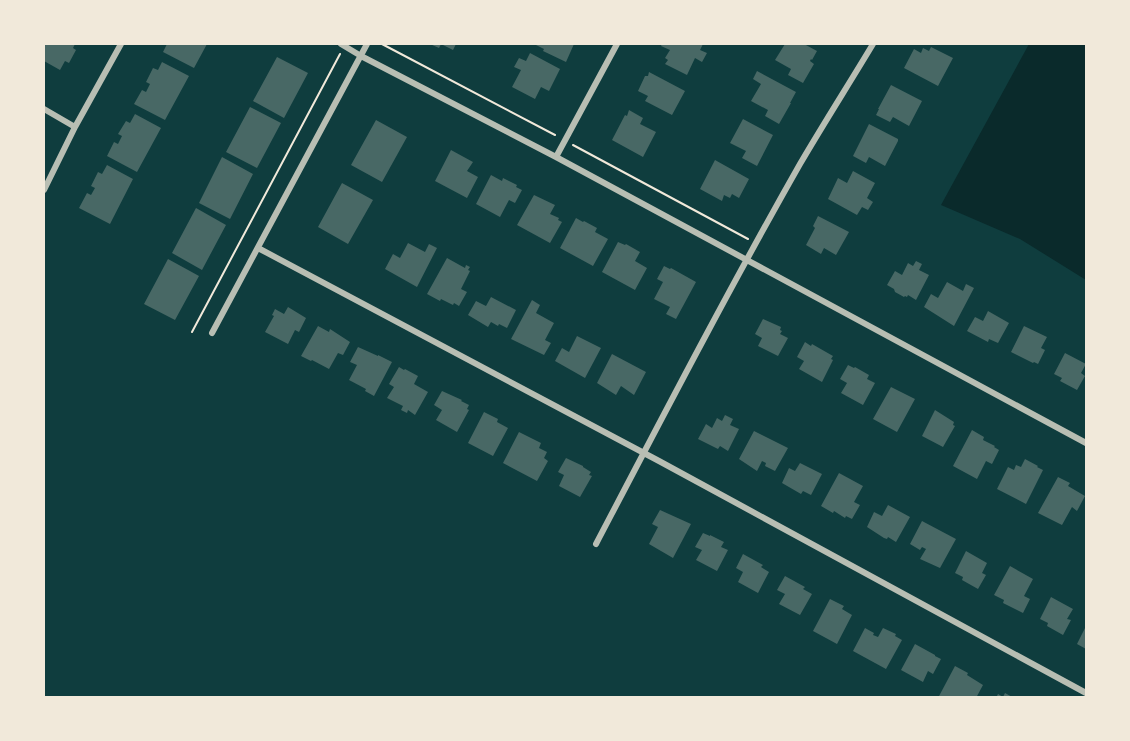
<svg xmlns="http://www.w3.org/2000/svg" width="1130" height="741" viewBox="0 0 1130 741" font-family="'Public Sans',sans-serif">
  <style>
    .water { fill: #0a2a2b }
    .building { fill: #486865 }
    .lines { fill: none; stroke-linecap: round; stroke-linejoin: round }
    .path { stroke: #f1e9da; stroke-width: 2 }
    .minor { stroke: #b8beb3; stroke-width: 6 }
  </style>
  <rect width="100%" height="100%" fill="#0f3d3e"/>
  <!-- water -->
  <path class="water" d="M1029,44h57v236l-66,-41 -79,-34z"/>
  <!-- building -->
  <path class="building" d="M44,44h31l-2,4 3,2 -7,13 -4,-2 -5,9 -16,-9z
    M167,44h40l-13,24 -31,-16z
    M430,44h26l-3,6 -12,-6 -2,4z
    M534,44h40l-8,18 -23,-11 1,-2z
    M662,44h41l-3,6 7,3 -5,9 -7,-4 -8,17 -22,-11 3,-4 -3,-2 5,-8 -9,-4z
    M785,44h19l13,7 -5,9 -1,-1 -1,2 4,3 -11,19 -15,-8 3,-6 -16,-9z
    M931,47l22,11 -15,28 -34,-18 10,-19 7,4 2,-5 6,3z
    M530,53l30,16 -11,22 -8,-4 -6,12 -23,-12 9,-17 -7,-3 5,-9 7,3z
    M277,57l31,16 -24,45 -31,-17z
    M162,62l27,14 -24,44 -31,-16 8,-14 4,2 4,-8 -4,-2 7,-14 5,2z
    M757,71l39,21 -6,11h1l-12,21 -14,-8 3,-6 -17,-9 10,-17 -8,-5z
    M649,72l36,19 -13,24 -27,-14 3,-5 -10,-5 7,-15h3z
    M891,85l31,16 -13,25 -16,-9 -3,5 -14,-7 3,-6h-1z
    M250,107l31,16 -24,45 -31,-16z
    M629,110l14,8 -3,6 16,8 -13,25 -31,-17 13,-25 2,1z
    M135,114l26,14 -24,44 -30,-16 7,-14 4,2 4,-8 -4,-2 8,-13 4,2z
    M743,119l30,16 -16,31 -15,-8 4,-7 -16,-8z
    M376,120l31,17 -25,45 -31,-17z
    M869,124l29,15v2l-13,25 -16,-9 -3,6 -13,-7z
    M451,150l22,12 -6,9 11,6 -11,21 -32,-17z
    M222,157l31,17 -23,45 -31,-16z
    M715,160l34,19 -10,19 -7,-4 -2,4 -6,-3 -2,6 -22,-12z
    M107,165l26,14 -23,45 -31,-16 8,-15 4,2 4,-7 -4,-2 7,-14 4,2z
    M853,171l22,12 -8,15 6,4 -5,8 -6,-3 -5,8 -29,-16 10,-21 9,5z
    M491,175l11,6 1,-3 14,7 -1,2 6,3 -7,13 -6,-3 -9,17 -24,-13z
    M342,183l31,17 -25,44 -30,-17z
    M534,195l21,10 -5,9 9,4 -1,2 4,2 -12,21 -33,-18z
    M196,208l30,17 -24,45 -30,-17z
    M818,216l31,16 -13,23 -12,-7 -3,6 -15,-9 9,-17 -2,-2z
    M576,218l7,4 1,-1 13,7 -2,4 13,7 -15,27 -33,-18z
    M618,242l7,3 1,-1 14,8 -5,9 12,7 -12,22 -33,-18z
    M408,243l17,9 4,-8 8,4 -20,39 -32,-18 8,-15 7,4z
    M447,258l18,10 1,-3 4,2 -2,3 2,1 -9,18 6,3 -8,14 -5,-3 -1,2 -12,-6 -1,2 -13,-7z
    M168,259l31,17 -24,44 -31,-16z
    M916,261l6,3 -3,6 10,5 -13,25 -8,-5 -1,2 -2,-1 -1,1 -9,-5 -1,-3 -7,-4 8,-14 7,4 6,-12 5,3z
    M664,266l6,3 1,-1 25,14 -20,37 -10,-5 4,-7 -16,-8 9,-17 -6,-3z
    M947,282l16,9 3,-7 8,4 -20,38 -30,-19 7,-13 7,4z
    M491,297l25,13 -9,18 -8,-4 -1,2 -7,-4 -3,5 -20,-12 8,-14 10,5z
    M532,300l8,5 -4,8 18,10 -9,17 6,3 -7,12 -33,-16z
    M288,307l18,11 -7,14 -4,-2 -7,14 -23,-12 9,-16 -2,-1 3,-6 9,5z
    M988,311l21,12 -11,20 -9,-4 -1,3 -21,-11 8,-14 8,4z
    M763,319l18,8 -1,3 2,1 -2,3 8,4 -10,18 -20,-10 4,-8 -7,-4z
    M318,326l11,6 1,-3 20,13 -7,13 -5,-2 -9,16 -17,-9 -1,1 -10,-5z
    M1024,326l23,11 -6,11 4,2 -7,14 -4,-2 -1,1 -22,-11z
    M577,336l24,12 -16,30 -30,-17 7,-13 7,4z
    M805,342l6,4 1,-2 21,12 -2,3 2,1 -11,22 -23,-13 5,-8 -7,-4z
    M358,347l20,9v-1l14,7 -18,34 -9,-5 1,-2 -17,-9 8,-15 -7,-3z
    M1065,353l21,11 -5,9 4,3 -8,14 -17,-9 2,-3 -8,-4z
    M612,354l34,18 -12,23 -13,-9 -5,9 -19,-12z
    M848,365l6,3 1,-1 14,8 -2,4 8,4 -12,22 -22,-12 6,-10 -7,-4z
    M399,367l5,3 1,-1 13,7 -4,8 14,8 -13,23 -7,-5 -1,3 -6,-3 2,-4 -16,-8 7,-11 -5,-3z
    M891,387l24,12 -18,33 -24,-13z
    M442,391l20,9 -1,1 8,4 -2,4 2,1 -12,22 -21,-12 6,-10 -8,-5z
    M935,410l19,12 -1,3 2,1 -12,21 -21,-11z
    M484,412l14,7 -1,3 11,6 -15,28 -25,-13z
    M725,415l8,4 -3,6 9,4 -11,22 -8,-5 -2,3 -20,-10 8,-15 6,4 5,-10 5,3z
    M972,430l12,7 -1,3 12,6 -1,1 5,3 -7,14 -6,-3 -9,18 -24,-13z
    M754,431l34,17 -13,23 -10,-5 1,-3 -4,-2 -5,10 -18,-12z
    M519,432l22,11 -2,5 8,4 -3,6 4,3 -11,20 -34,-18z
    M566,458l17,8v1l8,5 -2,3 3,1 -12,21 -21,-11 5,-11 -6,-3z
    M1025,459l13,7 -1,1 6,3 -17,34 -29,-15 11,-22 6,3 2,-5 5,2z
    M800,463l22,11 -11,21 -8,-4 -2,3 -19,-11 7,-15 6,3z
    M839,473l24,13 -9,16 6,3 -8,14 -6,-3 -1,2 -11,-7 -1,2 -12,-7z
    M1058,477l12,6 -2,3 17,10 -8,15 -5,-4 -10,18 -24,-12z
    M888,505l22,12 -14,25 -8,-5 -1,2 -3,-1 -17,-11 7,-15 8,4z
    M660,510l31,14 -18,34 -24,-14 9,-17 -6,-3z
    M922,521l34,18 -16,29 -20,-9 6,-10 -4,-2 -2,3 -10,-6z
    M703,533l7,3v-1l14,7 -3,5 7,3 -11,21 -21,-11 6,-10 -7,-3z
    M966,551l21,12 -5,10 4,2 -8,14 -16,-9 1,-3 -8,-4z
    M743,554l20,11 -2,2 8,5 -11,21 -20,-11 5,-10 -7,-4z
    M1010,566l23,13 -9,17 6,3 -7,14 -20,-10 1,-3 -10,-5z
    M785,576l20,11 -2,2 9,5 -12,21 -21,-11 6,-10 -8,-4z
    M1051,597l22,12 -6,10 4,1 -8,15 -16,-9 1,-3 -8,-4z
    M830,599l14,7 -2,3 10,6 -15,29 -24,-13z
    M1086,626v23l-9,-5z
    M865,628l9,5 -1,2 5,2 5,-9 13,6 -1,2 7,4 -16,29 -33,-18z
    M915,644l20,11v1l6,3 -8,15 -5,-3 -5,11 -22,-12z
    M955,666l13,7 -1,2 16,10 -7,13 -6,-2v2h-32z
    M1005,693l9,5h-18l2,-4 5,3z"/>
  <g class="lines">
    <!-- path -->
    <path class="path" d="M382,44l173,91
      M573,145l175,94
      M192,332l148,-278"/>
    <!-- minor -->
    <path class="minor" d="M341,44l20,12 195,101 530,286
      M44,109l31,18
      M556,157l61,-113
      M44,190l31,-63 46,-83
      M258,248l401,213 427,232
      M212,333l155,-289
      M596,544c67,-128 133,-255 204,-380 24,-41 49,-80 73,-120"/>
  </g>
  <!-- border -->
  <rect width="1130" height="741" fill="none" stroke="#f1e9da" stroke-width="90"/>
</svg>
